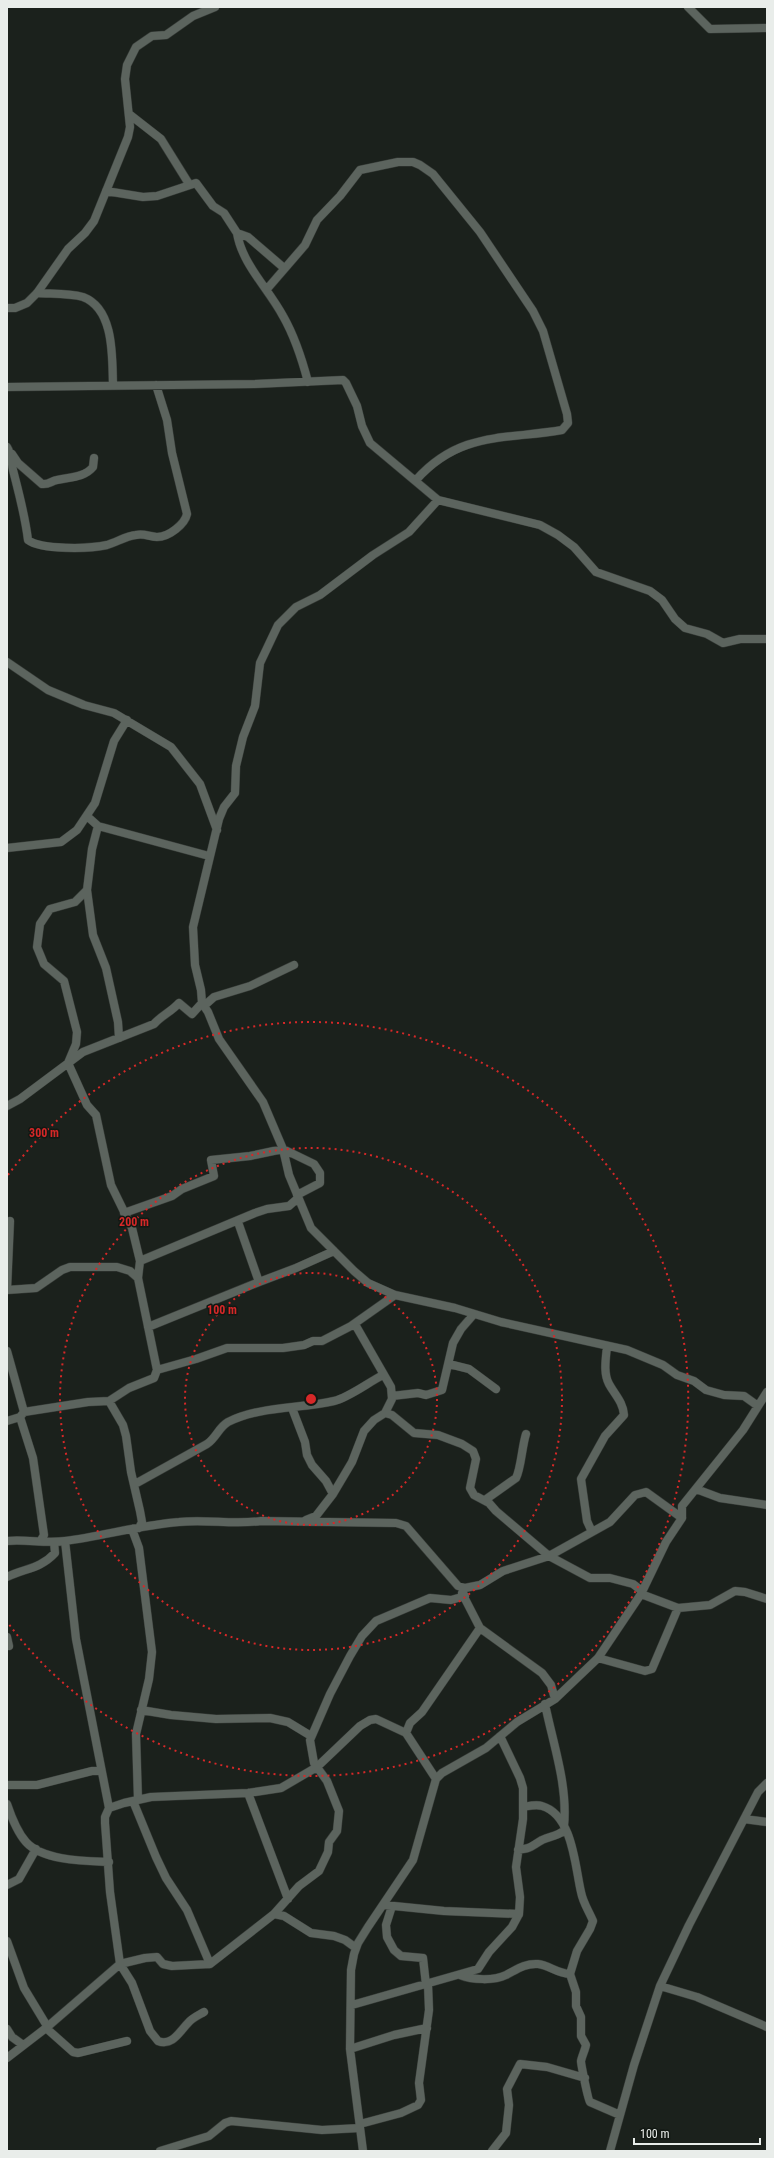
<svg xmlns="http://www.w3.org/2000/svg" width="774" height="2158" viewBox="0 0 774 2158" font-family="'Roboto Condensed',sans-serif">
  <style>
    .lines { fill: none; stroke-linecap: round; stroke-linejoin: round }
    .minor-casing { stroke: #383d39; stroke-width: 9 }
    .minor { stroke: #5c645e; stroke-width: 8 }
    .ring { fill: none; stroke: #d62828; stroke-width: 2; stroke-dasharray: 2 4 }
    .centre { fill: #d62828; stroke: #121813; stroke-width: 2 }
    .ring-label { font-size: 12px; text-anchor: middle; font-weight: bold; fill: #d62828; stroke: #121813; stroke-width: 3; stroke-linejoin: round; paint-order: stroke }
  </style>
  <rect width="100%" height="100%" fill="#1b211c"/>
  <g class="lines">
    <!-- minor casing -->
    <g class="minor-casing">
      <path id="minor" d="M688,7l22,22 57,-1
        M129,114l32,25 28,45
        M106,191l37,6 14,-1 39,-13 17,23 11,7 13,20 11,4 36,31
        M237,233c5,31 31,55 46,83 12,21 19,43 25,66
        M267,289l38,-44 12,-25 23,-24 20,-26 38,-8h15l7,3 13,9 47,58 53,79 10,20 24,83 1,9 -6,7c-58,10 -102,1 -146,50
        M37,293c14,1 32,0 46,4 32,12 29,62 30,88
        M7,308h8l12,-5 10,-10 31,-44 17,-16 9,-12 34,-84 2,-10 -5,-48 2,-14 9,-18 16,-11 14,-1 27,-19 22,-9
        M7,387l248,-3 88,-4 3,3 11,23 5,20 8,17 68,57 102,25 18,10 16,12 22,25 54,19 12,9 13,19 10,9 22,6 16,9 17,-4h27
        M7,447c5,8 4,14 6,23 6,24 12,45 15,70 13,10 61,9 79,5 10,-3 19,-9 29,-10 8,-2 14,2 21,2 12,0 28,-13 30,-23l-15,-61 -5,-33 -11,-35
        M12,454l6,9 24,21c7,1 9,-3 15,-4 12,-3 27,-2 36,-13l1,-9
        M7,662l41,28 36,15 30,8 57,34 29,37 17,46
        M88,817l10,9 111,30
        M98,826l-6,23 -5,41 -12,12 -25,7 -10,15 -3,23 7,17 20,17 13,51 -1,12 -8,19 19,42 9,10 15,70 21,43 8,33 -2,17 19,92
        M7,848l54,-6 16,-12 18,-27 19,-62 13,-21
        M87,890l6,45 13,33 12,54 1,16
        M202,1003l6,9 11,27 44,63 20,47 6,26 22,53 43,43 14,12 27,12 60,13 46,14 126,28 36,15 14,10 17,6 12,9 18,5 20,1 14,10
        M204,1006l10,-9 36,-11 44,-21
        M7,1106l13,-7 63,-47 71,-28c8,-9 17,-12 25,-21l13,11 10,-11 -1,-13 -6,-25 -2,-38 26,-108 5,-12 11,-14 1,-27 7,-29 12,-31 5,-43 18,-38 18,-18 24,-12 53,-40 36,-23 29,-32
        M124,1213l48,-17 10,-7 32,-13 -3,-16 39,-4 33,-7 31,15 6,9v10l-23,12
        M140,1261l115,-48 12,-4 22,-3 9,-8
        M259,1282l37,-14 38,-17
        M7,1290l29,-2 26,-18 8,-3h47l13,4 8,7
        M7,1290l3,-69
        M351,1326l44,-31
        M148,1327l111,-45 -21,-60
        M7,1351l17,61
        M449,1364l20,5 27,20
        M392,1396l26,-3 8,2 16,-5 11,-47 8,-14 13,-15
        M109,1401l14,24 3,11 5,36 9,39 2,11 -3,6
        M292,1408l13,34 2,13 5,10 14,16 7,13
        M385,1413l7,2 22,18 24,2 24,9 11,7 3,8 -6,29 4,7 15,8 7,8 53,45 41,22h20l23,6 9,7
        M20,1417l13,41 11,77 -3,5
        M7,1421l13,-4 4,-5 64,-10 21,-1 20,-13 25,-10 3,-8 39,-11 31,-11h56l21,-3 9,-4h9l29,-15h5l35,61 1,12 -7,14 -11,7 -10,11 -12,31 -19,32 -17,22 -10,4
        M135,1484l72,-40c9,-6 12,-17 21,-22 32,-16 71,-13 106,-21 14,-3 35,-19 49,-26
        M696,1489l24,9 47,7
        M485,1500l31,-22c5,-9 6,-32 10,-44
        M132,1529l7,19 13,104 -3,27 -13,55 2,66
        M592,1532l-5,-11 -6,-42 24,-43 19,-21c-1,-13 -9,-20 -15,-31 -6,-11 -3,-26 -2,-38
        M7,1541c20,-2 39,3 58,0 38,-5 76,-16 114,-19 28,-3 55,3 82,-1l135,2 10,3 52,60 7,2 -3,5 18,35 -58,84 -12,11 -4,10
        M65,1541l11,98 33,169
        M7,1577c19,-9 33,-8 48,-24l-1,-11
        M465,1588l15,-3 23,-14 46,-15 61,-34 25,-27 11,-3 36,26
        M641,1594l37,14 32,-3 25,-14 10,1 22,7
        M480,1628l62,45 9,12 4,14
        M7,1637l2,9
        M598,1658l47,13 7,-2 26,-61
        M545,1704c8,40 23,81 19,122
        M141,1710l30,5 45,4 54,-1 18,4 23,14
        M7,1785h30l55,-14h9
        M248,1793l40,106
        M133,1801l23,56 10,21 21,32 23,54
        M7,1804c4,12 11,29 19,38 17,19 60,19 83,20
        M523,1807c6,-1 13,-3 19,-1 31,9 33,61 39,86 2,11 8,19 12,29l-3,8 -13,22 -7,23 6,18v14l5,11v19l5,9c-1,5 -4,11 -5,16 0,3 7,39 9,41l30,13
        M744,1819l23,3
        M518,1850c14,-2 12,-3 24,-10 8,-4 14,-3 23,-10
        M7,1885l12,-6 17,-30
        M384,1905l60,6 75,3
        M392,1906l-6,19 1,12 7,13 7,6 22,2 3,27
        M274,1914l10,2 27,17 23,3 11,4 11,8
        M7,1941l17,47 23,38
        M460,1975c12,5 34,6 46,0 10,-5 19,-12 32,-11 11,1 18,9 32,10
        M660,1986l37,11 70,30
        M352,2005l126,-36 11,-17 23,-25 7,-13 1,-17 -4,-30 7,-48v-31l-3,-10 -20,-42
        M204,2012c-5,3 -12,6 -16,11 -8,8 -16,24 -30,18l-8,-10 -18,-48 -12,-19 25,-6 12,-1 6,7 9,2 38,-2 64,-50 25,-28 20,-15 9,-19 1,-10 8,-11 2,-20 -12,-30 -13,-18 -4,-23 20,-46 20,-38 12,-20 14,-15 54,-23 21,2 14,-4
        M46,2028l27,24 5,1 49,-12
        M7,2029l5,8 11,8
        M350,2049l44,-14 33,-7
        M7,2058l39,-30 74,-64 -10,-72 -5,-69v-6l4,-9 15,-5 27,-6 97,-4 33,-5 36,-21 43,-41 10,-6 6,-1 30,14 30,46
        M360,2124l41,-11 17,-8 3,-5 -2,-17 10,-73 -1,-26
        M160,2151l49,-15 16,-13 6,-2 91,9 38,-2
        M363,2151l-13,-102 1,-79 3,-16 4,-11 10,-16 45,-67 23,-81 6,-6 44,-25 31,-26 38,-23 43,-41 43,-64 25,-52 16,-24v-12l61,-76 24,-38
        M492,2151l14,-18 3,-28 -2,-16 13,-25 27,3 38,11
        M610,2151l24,-86 26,-79 29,-61 69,-133 9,-9"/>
    </g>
    <!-- minor -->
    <use href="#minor" class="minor"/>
  </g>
  <!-- distance rings -->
  <g class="ring">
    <circle cx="311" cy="1399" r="126"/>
    <circle cx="311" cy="1399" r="251"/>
    <path d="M8 1175A377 377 0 1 1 8 1623"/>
  </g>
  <circle cx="311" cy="1399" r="6" class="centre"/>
  <g class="ring-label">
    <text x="44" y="1137">300 m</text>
    <text x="134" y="1226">200 m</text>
    <text x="222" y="1314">100 m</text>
  </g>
  <!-- border -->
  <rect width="774" height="2158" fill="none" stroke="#e9edea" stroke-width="16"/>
  <!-- scale -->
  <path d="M634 2138v6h126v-6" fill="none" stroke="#e9edea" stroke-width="2"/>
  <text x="640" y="2138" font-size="12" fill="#e9edea" stroke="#121813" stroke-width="3" paint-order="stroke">100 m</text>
</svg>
